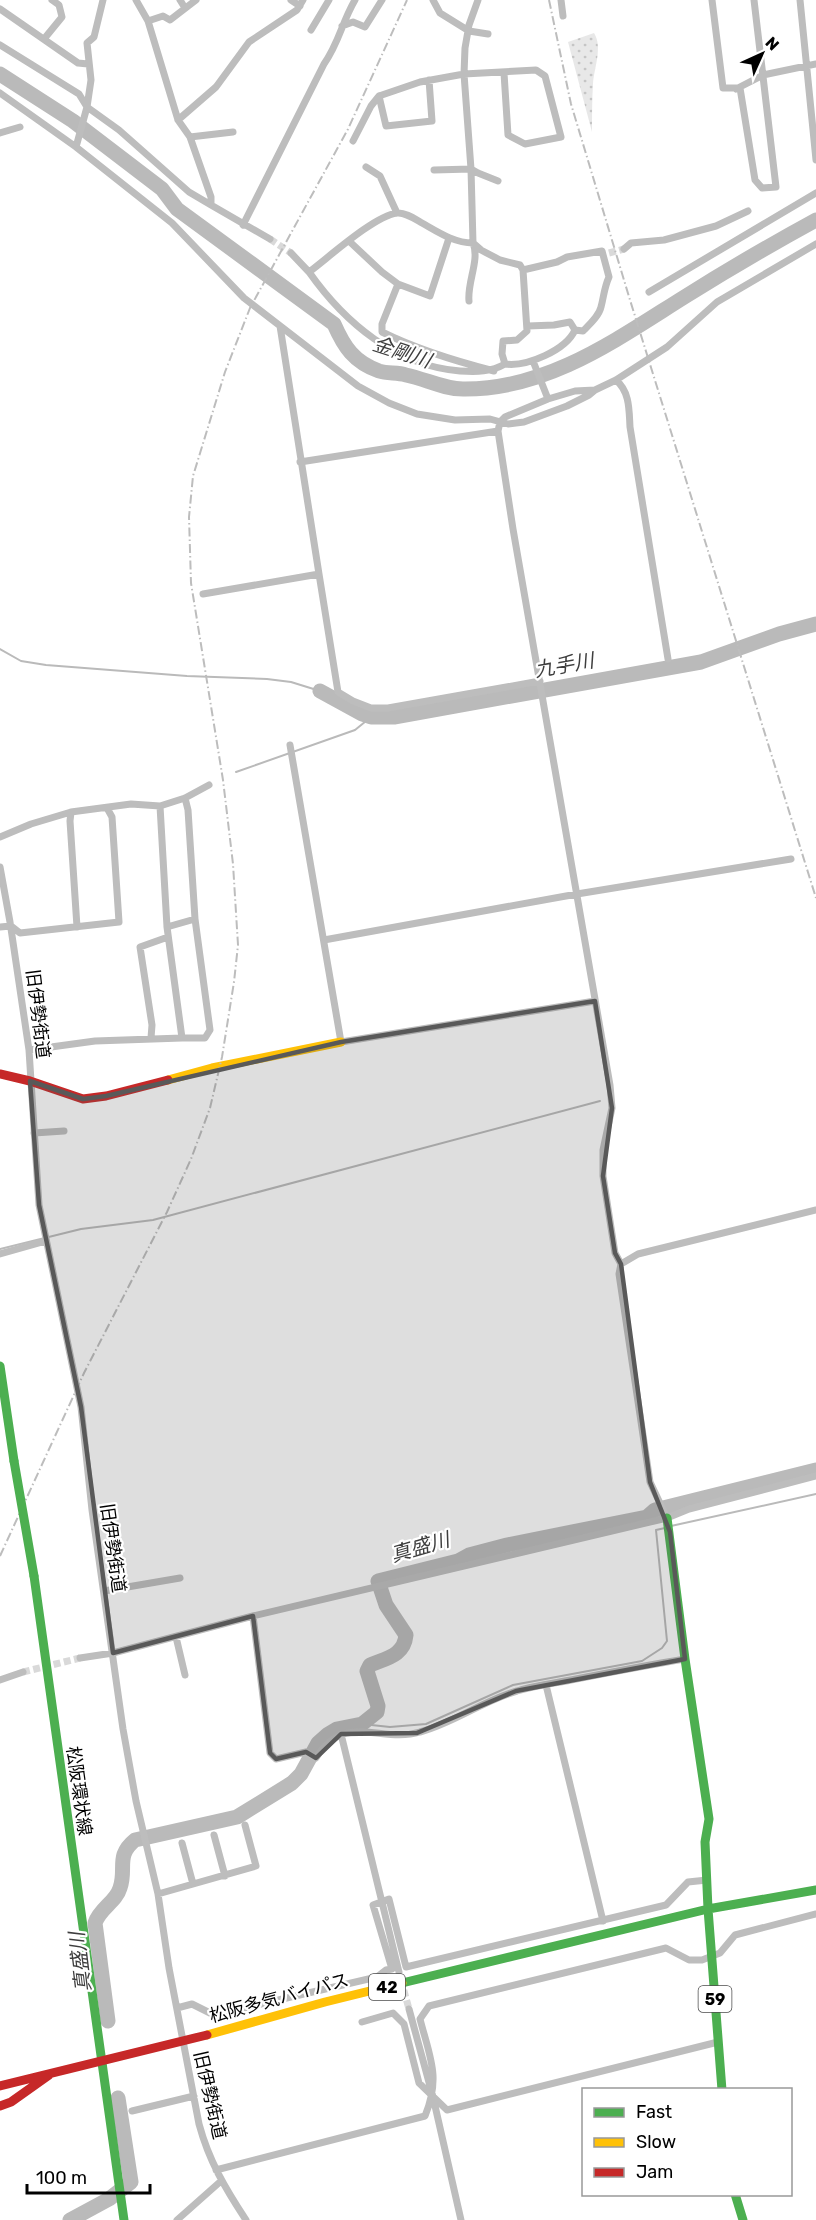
<svg xmlns="http://www.w3.org/2000/svg" width="816" height="2220" viewBox="0 0 816 2220" font-family="Rubik,'Noto Sans JP',sans-serif">
  <style>
    .grass { fill: url(#grass-dots) }
    .lines { fill: none; stroke-linecap: round; stroke-linejoin: round }
    .stream { stroke: #bababa; stroke-width: 2 }
    .river { stroke: #bababa; stroke-width: 15 }
    .street-tunnel { stroke: #d9d9d9; stroke-width: 7; stroke-dasharray: 7 3.5; stroke-linecap: butt }
    .street { stroke: #bdbdbd; stroke-width: 7 }
    .fast { stroke: #4caf50; stroke-width: 9 }
    .slow { stroke: #ffc107; stroke-width: 9 }
    .jam { stroke: #c62828; stroke-width: 9 }
    .rail { stroke: #bdbdbd; stroke-width: 2; stroke-dasharray: 9 3 1.5 3; stroke-linecap: butt }
    .fast-bridge { stroke: #4caf50; stroke-width: 9 }
    .marked { fill: #595959; fill-opacity: 0.2; stroke: #595959; stroke-width: 4.5; stroke-linejoin: round }
    .labels { text-anchor: middle; dominant-baseline: central; stroke-width: 4.5; stroke-linejoin: round; paint-order: stroke }
    .shield { fill: #fff; stroke: #4c4c4c; stroke-width: 1.5 }
    .shield-label { font-size: 16px; font-weight: bold; fill: #000 }
    .street-label { font-size: 18px; fill: #000; stroke: #fff }
    .water-label { font-size: 20px; font-style: italic; fill: #3e3e3e; stroke: #fff }
  </style>
  <defs>
    <pattern id="grass-dots" width="8" height="8" patternUnits="userSpaceOnUse" patternTransform="scale(1.5)"><rect width="8" height="8" fill="#e8e8e8"/><path d="M2 2h.1M6 6h.1" fill="none" stroke="#c5c5c5" stroke-width="1.8" stroke-linecap="round"/></pattern>
  </defs>
  <rect width="100%" height="100%" fill="#fff"/>
  <!-- grass -->
  <path class="grass" d="M594,33c9,14 0,35 -1,51 -1,16 -1,32 -1,48l-24,-90z"/>
  <g class="lines">
    <!-- stream -->
    <path class="stream" d="M0,649l21,12 25,4 141,11 80,3 24,3 29,9
      M236,772l119,-42 16,-13
      M0,1249l81,-20 72,-9 447,-119
      M671,1526l145,-32
      M362,1724l28,3 36,-3 87,-39 129,-24 20,-13 5,-7 -11,-111 9,-2"/>
    <!-- river -->
    <path class="river" d="M0,74l73,47 89,68 15,20 157,115c10,23 20,38 45,47 9,3 18,1 27,4 20,4 37,14 57,14 85,1 154,-50 223,-93 43,-27 86,-52 130,-76
      M320,691l42,23 9,3h23l307,-55 78,-28 37,-10
      M108,2021l-13,-98c5,-15 21,-21 25,-35 7,-19 -5,-32 15,-48l102,-23 55,-34 9,-9 17,-31 9,-8 10,-6 25,-5 15,-12 1,-6 -11,-35 3,-6c16,-7 34,-9 36,-30l-20,-30 -8,-24 80,-20 11,-6 38,-10 140,-28 8,-7 161,-40
      M70,2220l39,-21 22,-17 -13,-84"/>
    <!-- street-tunnel -->
    <path class="street-tunnel" d="M270,239l21,14
      M609,253l15,-4
      M23,1672l57,-14
      M401,1980l8,29"/>
    <!-- street -->
    <path class="street" d="M136,0l12,21 30,99 12,17 21,60v8l59,34
      M180,0l5,8
      M291,0l9,6
      M433,0l7,13 29,18 19,3
      M561,0l2,16
      M712,0l11,88h17l15,92 7,8 14,-1 -22,-187
      M800,0l16,160
      M0,9l78,54 10,1
      M148,21l15,-5 7,4 26,-20
      M342,26l11,-4 12,5 17,-27
      M311,30l18,-30
      M44,39l18,-22 -3,-12 -7,-5
      M0,45l79,49 8,13 32,23 70,62 22,13
      M429,80l3,41 -46,5 -7,-30 41,-14 44,-8 72,-4 9,6 16,61 -36,7 -17,-9 -4,-62
      M736,89l27,-14 53,-11
      M0,93l76,54 96,76 72,75 114,88 31,17 28,11 38,6 35,-1 18,5 16,-2 43,-16 22,-11 6,-5
      M178,120l38,-33 33,-45 48,-32 6,-10
      M0,133l20,-6
      M190,137l43,-5
      M353,141l18,-35 8,-10
      M76,147l11,-40 4,-27 -4,-37 7,-6 9,-37
      M366,167l14,9 17,37
      M434,170l37,-1 7,4 20,8
      M243,225l81,-161c15,-21 18,-42 31,-64
      M349,241l33,31 16,12 -16,40v8c36,18 73,29 112,39
      M624,249l7,-6 33,-3 52,-14 32,-15
      M291,253l18,19c19,-14 65,-56 88,-59 8,-1 18,6 25,10 16,9 32,20 51,20l8,7 19,10 20,5 3,5 4,61 -10,9 -14,1 -1,13 3,10c22,3 61,-14 70,-34
      M523,270l34,-8 10,-5 35,-6 7,26c-5,11 -5,19 -8,30 -2,9 -11,17 -18,24l-8,-1 -5,-8 -16,3 -26,1
      M309,272c36,51 87,94 151,99 17,1 31,1 45,-7
      M398,284l32,12 19,-58
      M649,292l167,-99
      M469,301c-2,-19 11,-41 4,-58l-2,-74 -7,-95 1,-26 4,-23 9,-25
      M280,326l39,248
      M533,361l15,38
      M616,380c14,12 13,30 14,47l38,232
      M300,462l198,-31
      M203,594l116,-20 19,118 15,9 18,7h17l152,-27
      M290,745l51,297 254,-41
      M71,812l-1,9 7,106
      M0,837l31,-13 40,-12 60,-8 29,2 25,-8 24,-13
      M0,867l10,55 19,128 10,155 42,202 11,103 31,219 13,72 22,93 11,74 30,156c10,37 26,64 47,96
      M0,927l11,-1 9,7 99,-11 -7,-105 -5,-9
      M167,927l28,-8 -7,-109 -3,-12
      M324,940l253,-46 214,-35
      M151,1038l1,-13 -12,-78 28,-10
      M182,1038h23l5,-8 -15,-111
      M29,1050l66,-9 87,-3 -15,-111 -7,-121
      M34,1133l30,-2
      M0,1254l46,-13
      M621,1264l17,-10 178,-44
      M667,1518l-17,-36 -31,-208 2,-10 -6,-11 -12,-77v-26l9,-42 -2,-23 -97,-556 -15,-98 2,-9 5,-5 43,-18 27,-8 20,-1 21,-10 51,-33 50,-45 99,-58
      M104,1591l76,-13
      M253,1616l17,137 6,6 30,-7 10,6c29,-47 65,-14 104,-26 34,-9 64,-32 97,-41 19,-6 40,-8 59,-12 36,-7 72,-14 109,-20
      M176,1637l9,38
      M80,1658l33,-5 140,-37 414,-98 22,-9 127,-33
      M0,1680l23,-8
      M546,1685l57,236
      M341,1734l58,238
      M214,1835l11,41
      M182,1843l11,41
      M158,1894l98,-28 -11,-41
      M177,2008l15,-4 22,11 163,-38 9,-7 6,-1 -19,-64 16,-6 17,68 260,-62 22,-23 19,-2
      M409,2009l24,88 28,123
      M362,2022l31,-9 11,11 15,59 28,27 271,-68
      M132,2111l62,-15
      M216,2170l209,-54c16,-39 5,-58 -5,-97l9,-13 237,-58 23,12h13l18,-7 15,-18 81,-21
      M177,2220l44,-39"/>
    <!-- fast -->
    <path class="fast" d="M0,1366l14,95
      M667,1518l18,141 24,160 -4,23 3,67
      M34,1576l90,644
      M708,1909l14,181
      M402,1983l306,-74 108,-19
      M735,2194l8,26"/>
    <!-- slow -->
    <path class="slow" d="M168,1080l44,-12 129,-26
      M207,2035l118,-33 77,-19"/>
    <!-- jam -->
    <path class="jam" d="M0,1074l30,7 53,18 23,-3 62,-16
      M0,2086l207,-51
      M0,2106l11,-4 38,-27"/>
    <!-- rail -->
    <path class="rail" d="M549,0l22,104 59,196 186,598
      M0,1556l84,-183 83,-161 24,-53 19,-51 12,-51 12,-75 4,-37 -5,-81 -10,-84 -32,-197 -2,-66 4,-41 32,-104 25,-64 98,-179 59,-129"/>
    <!-- fast-bridge -->
    <path class="fast-bridge" d="M14,1461l20,115"/>
  </g>
  <!-- marked area -->
  <path class="marked" d="M595,1001l17,107 -9,68 12,77 6,11 29,218 20,50 15,127 -169,32 -99,42 -76,1 -25,24 -10,-6 -30,7 -6,-6 -17,-137 -140,37 -32,-246 -42,-202 -9,-124 53,18 23,-3 235,-54z"/>
  <g class="labels">
    <!-- shield labels -->
    <g class="shield">
      <rect x="369" y="1974" width="36" height="26" rx="4.5"/>
      <rect x="698.5" y="1986" width="33" height="26" rx="4.5"/>
    </g>
    <g class="shield-label">
      <text x="387" y="1987">42</text>
      <text x="715" y="1999">59</text>
    </g>
    <!-- street labels -->
    <g class="street-label">
      <text transform="translate(38 1014) rotate(83)">旧伊勢街道</text>
      <text transform="translate(113 1548) rotate(82)">旧伊勢街道</text>
      <text transform="translate(79 1791) rotate(82)">松阪環状線</text>
      <text transform="translate(279 1998) rotate(-15)">松阪多気バイパス</text>
      <text transform="translate(210 2095) rotate(77)">旧伊勢街道</text>
    </g>
    <!-- water labels -->
    <g class="water-label">
      <text transform="translate(402 352) rotate(18)">金剛川</text>
      <text transform="translate(564 665) rotate(-10)">九手川</text>
      <text transform="translate(420 1547) rotate(-16)">真盛川</text>
      <text transform="translate(80 1962) rotate(-97)">真盛川</text>
    </g>
  </g>
  <!-- legend -->
  <rect x="582" y="2088" width="210" height="108" fill="#ffffff" stroke="#999999" stroke-width="1.5"/>
  <rect x="594" y="2108" width="30" height="9" fill="#4caf50" stroke="#999999" stroke-width="1.5"/>
  <text x="636" y="2118" font-size="18" fill="#000000">Fast</text>
  <rect x="594" y="2138" width="30" height="9" fill="#ffc107" stroke="#999999" stroke-width="1.5"/>
  <text x="636" y="2148" font-size="18" fill="#000000">Slow</text>
  <rect x="594" y="2168" width="30" height="9" fill="#c62828" stroke="#999999" stroke-width="1.5"/>
  <text x="636" y="2178" font-size="18" fill="#000000">Jam</text>
  <!-- north arrow -->
  <g transform="translate(762 54) rotate(45)" stroke="#ffffff" stroke-width="4.5" paint-order="stroke">
  <path d="M0-4.5L10 22L0 15L-10 22Z" fill="#000000"/>
  <text y="-9" font-size="16" font-weight="bold" text-anchor="middle" fill="#000000">N</text>
  </g>
  <!-- scale -->
  <path d="M27 2184v9h123v-9" fill="none" stroke="#000000" stroke-width="3"/>
  <text x="36" y="2184" font-size="18" fill="#000000" stroke="#ffffff" stroke-width="4.5" paint-order="stroke">100 m</text>
</svg>
